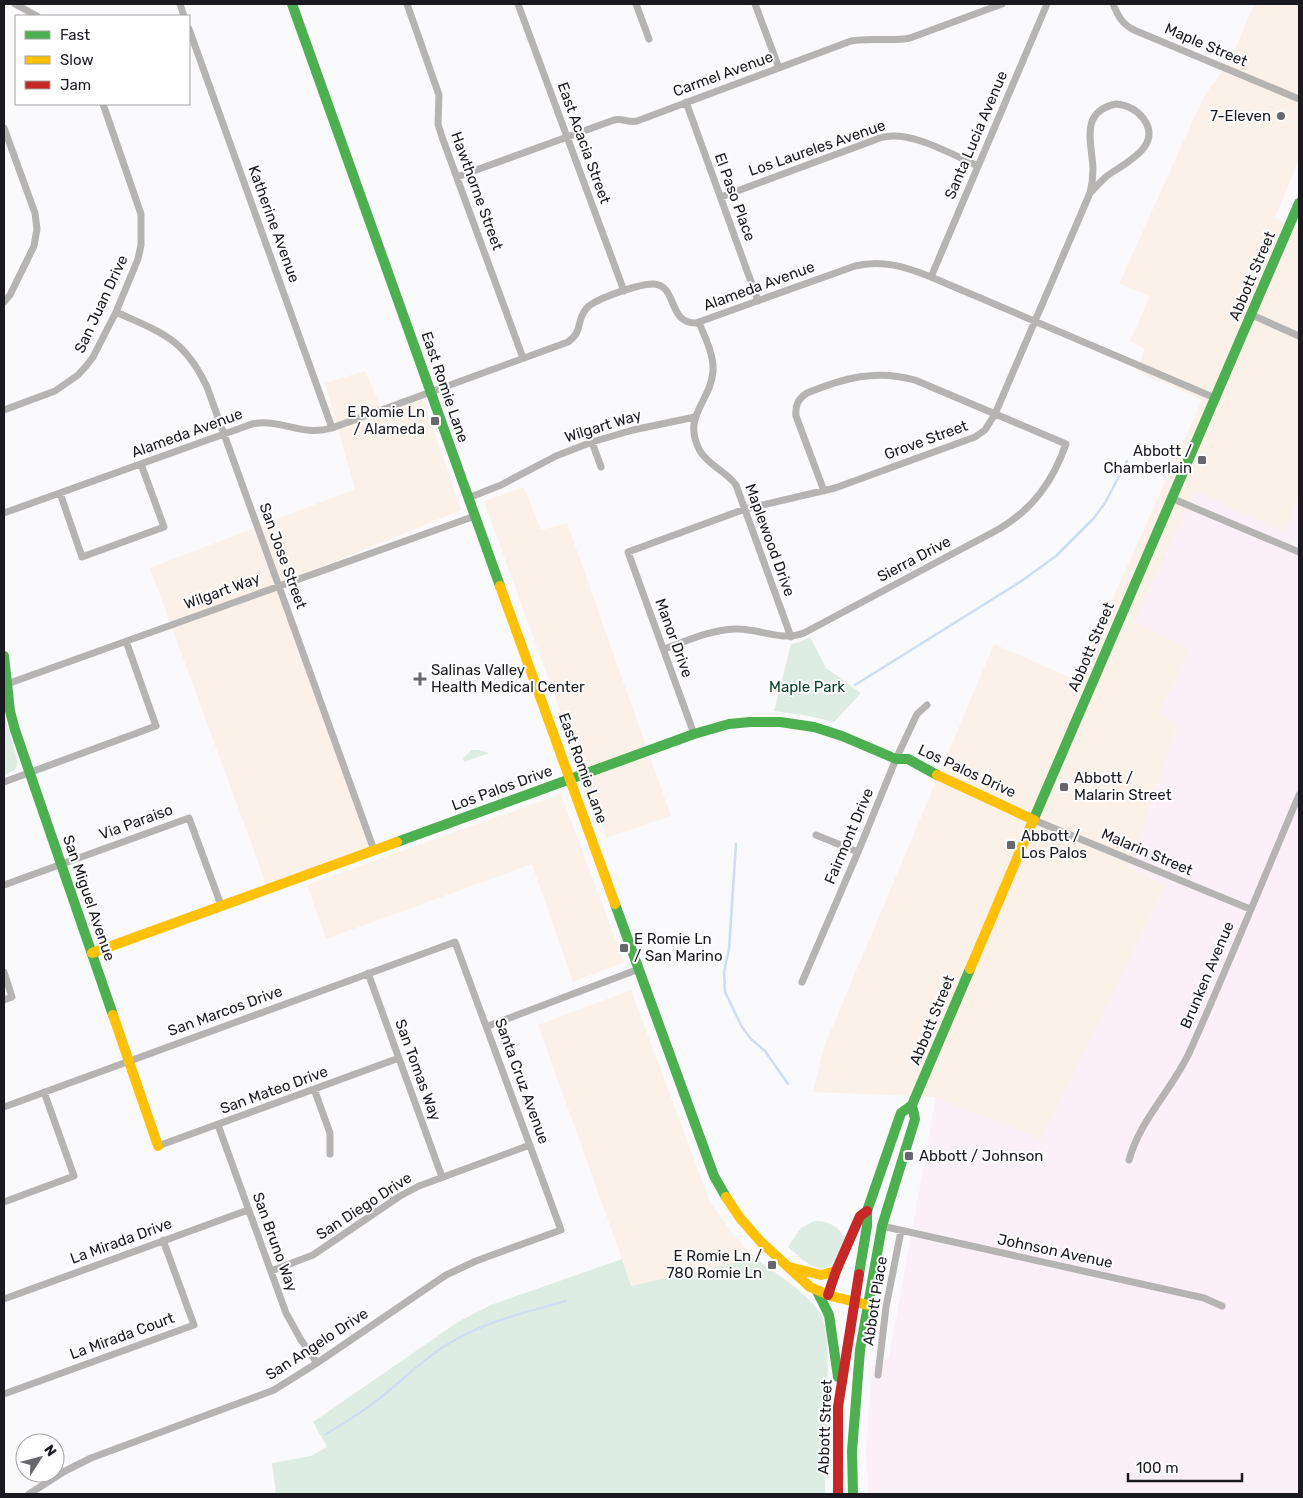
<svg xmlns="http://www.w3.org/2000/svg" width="1303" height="1498" viewBox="0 0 1303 1498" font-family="Rubik,sans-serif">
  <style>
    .commercial { fill: #fcf1e9 }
    .industrial { fill: #fcf0f8 }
    .green { fill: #deede4 }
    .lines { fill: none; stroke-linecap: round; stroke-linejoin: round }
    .stream { stroke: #cddef3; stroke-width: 2.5 }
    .street { stroke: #b6b3b3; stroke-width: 7 }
    .fast { stroke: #4caf50; stroke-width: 10 }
    .slow { stroke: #ffc107; stroke-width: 10 }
    .jam { stroke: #c62828; stroke-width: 10 }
    .poi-dot { fill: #68676d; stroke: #fff; stroke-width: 2 }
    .labels { text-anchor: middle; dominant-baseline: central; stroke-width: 4; stroke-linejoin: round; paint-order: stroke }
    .street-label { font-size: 15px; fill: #1a1920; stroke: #fff }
    .poi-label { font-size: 15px; fill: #1a1920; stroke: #fff; text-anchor: start }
    .park-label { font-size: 15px; fill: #003f22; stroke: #fff }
  </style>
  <rect width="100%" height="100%" fill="#faf9fb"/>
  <!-- commercial -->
  <path class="commercial" d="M1254,4h45v156l-24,58 24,10v269l-14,34 -151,91 56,27 -31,65 19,9 -48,145 36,17 -125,255 -105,-43 -123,-5 11,-45 170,-403 82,36 126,-280 -65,-29 8,-22 -15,-8 20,-45 -31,-12 85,-188 27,-37z
    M365,371l17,39 41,-12 38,112 -162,66 -20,10 95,264 -106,39 -118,-321 205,-79 -30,-106z
    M524,487l17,43 26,-7 104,293 -65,22 -122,-337z
    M561,794l63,168 -51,20 -41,-118 -206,75 -19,-54z
    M631,990l79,212 23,32 22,24 -124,28 -9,-27 -84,-234z"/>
  <!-- industrial -->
  <path class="industrial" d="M1195,491l89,40 15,-34v997h-431l-2,-43 6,-85 17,-8 47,-261 105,42 125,-254 -37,-17 49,-145 -19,-9 30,-64 -55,-28z"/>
  <!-- green -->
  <path class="green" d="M810,637l16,31 35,25 -27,29 -25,-6 -35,-5 17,-67 9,-2z
    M4,713l14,49 -3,8 -11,5z
    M472,750h7l10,3 -25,9 -1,-4z
    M814,1221c14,-1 23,5 31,16 -3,7 -5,15 -9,22 -13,23 -36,-2 -48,-12l13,-19z
    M755,1258c19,14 50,34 63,52 6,8 7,17 9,26l2,85 -3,8 -1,65h-549l-4,-31 39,-7 16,-9 -14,-25 145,-100 33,-17 131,-46 9,27z"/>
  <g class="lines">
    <!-- stream -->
    <path class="stream" d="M855,685l165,-103 36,-26 38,-38 11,-15 22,-42
      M736,844l-7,105 -5,23 1,20 17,35 9,12 14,12 23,33
      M326,1434c18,-11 37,-22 54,-36 22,-17 43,-39 68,-54 36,-22 78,-32 118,-43"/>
    <!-- street -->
    <path class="street" d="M15,4l22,12
      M180,4l4,12
      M407,4l32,91 -1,29 4,13 81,221
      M518,4l106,287
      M636,4l13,35
      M755,4l24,64
      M1113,4c5,12 9,20 21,26l165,69
      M189,29l143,399
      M686,102l72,199
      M1116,104c11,1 20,5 27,14 21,28 -18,45 -36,58 -6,5 -11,11 -17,17 2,-8 3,-16 3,-24 -1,-27 -14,-57 23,-65z
      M4,128l31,85 2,16 -3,17 -24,49 -6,7
      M457,177l157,-57c8,-2 15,3 23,1l214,-80c20,-4 39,1 59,-3l92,-34
      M721,197l159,-59c29,-9 71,16 98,28
      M931,277l116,-273
      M116,312c46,21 68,26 91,75l167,463
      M1252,315l47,21
      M699,323c6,14 15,32 14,48 -2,31 -32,45 -13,80 9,15 26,20 36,34l55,152
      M4,410l51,-19 23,-16 9,-10 6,-8 23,-45 22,-53 3,-14v-31l-38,-110
      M592,442l9,25
      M60,493l22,64 82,-30 -23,-63
      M468,498l33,-13 55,-29 36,-14 41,-12 62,-13
      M1171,498l128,54
      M4,513l248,-89c29,-6 49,13 80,4l236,-86c15,-10 8,-21 18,-33 7,-10 56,-26 68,-25 24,2 13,39 42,39l159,-57c27,-7 51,1 76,11l284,121
      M664,649c23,-8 46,-19 71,-20 24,-1 46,13 69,4l195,-104c34,-20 54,-48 67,-85l-151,-64c-40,-11 -71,-2 -108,13 -9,6 -12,12 -11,23l28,75
      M7,684l468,-168
      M694,734l-66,-182 117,-43 90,-21 140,-51 10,-7 10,-16 95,-221
      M4,782l152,-56 -30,-85
      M1034,820l216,89
      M816,835l42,17
      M4,885l185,-67 32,87
      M4,972l8,25 -8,3
      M368,973l74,204
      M802,982l56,-130 38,-93 21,-45 10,-9
      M488,1026l151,-57
      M314,1089l16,44v21
      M4,1107l451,-165 106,288 -85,31 -30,14 -129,88 -43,27 -183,68 -26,13 -36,23
      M218,1125l68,188 15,27 16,23
      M158,1146l241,-88
      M1129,1160c11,-41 44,-71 61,-109 38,-85 73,-171 109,-256
      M4,1202l70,-26 -30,-84
      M882,1226l322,72 18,8
      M271,1271l42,-16 87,-59 19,-10 111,-41
      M4,1299l244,-89
      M878,1375l8,-68 15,-76
      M4,1394l190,-69 -31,-85"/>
    <!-- fast -->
    <path class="fast" d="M292,4l208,582
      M4,656l6,55 5,19 98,285
      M1032,823l267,-620
      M397,842l297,-108 35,-10 21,-2h30l34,5 28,9 54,23h12l29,16
      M615,904l99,272 12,21
      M859,1274l8,-48v-15l34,-98 11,-8 58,-136
      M817,1291l12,24 9,62
      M853,1494l-1,-43 8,-101 22,-124 33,-107 -3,-14"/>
    <!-- slow -->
    <path class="slow" d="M500,586l115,318
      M937,775l97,45
      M92,953l305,-111
      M970,969l62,-146
      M113,1015l45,131
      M726,1197l14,21 21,24 49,45 21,9 37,9
      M789,1267l32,8 15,-4"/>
    <!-- jam -->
    <path class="jam" d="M828,1295l8,-24 24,-55 7,-5
      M838,1494v-87l21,-133"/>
  </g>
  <!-- markers -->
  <g class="poi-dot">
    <circle cx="1281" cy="116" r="5"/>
    <rect x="430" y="416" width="10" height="10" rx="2.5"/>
    <rect x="1197" y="455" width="10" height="10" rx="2.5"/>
    <path d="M417.5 671.5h5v5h5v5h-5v5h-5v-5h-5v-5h5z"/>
    <rect x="1059" y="782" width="10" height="10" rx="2.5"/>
    <rect x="1006" y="840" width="10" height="10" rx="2.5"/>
    <rect x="619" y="943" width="10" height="10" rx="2.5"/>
    <rect x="904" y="1151" width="10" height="10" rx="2.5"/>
    <rect x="767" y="1260" width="10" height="10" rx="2.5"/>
  </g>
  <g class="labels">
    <!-- street labels -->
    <g class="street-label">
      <text transform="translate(1206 45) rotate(23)">Maple Street</text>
      <text transform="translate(723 74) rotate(-20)">Carmel Avenue</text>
      <text transform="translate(976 135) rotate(-67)">Santa Lucia Avenue</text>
      <text transform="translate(584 143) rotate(70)">East Acacia Street</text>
      <text transform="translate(817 148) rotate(-19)">Los Laureles Avenue</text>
      <text transform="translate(477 191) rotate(70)">Hawthorne Street</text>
      <text transform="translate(735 197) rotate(70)">El Paso Place</text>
      <text transform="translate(274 224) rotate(70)">Katherine Avenue</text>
      <text transform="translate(1252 276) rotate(-67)">Abbott Street</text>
      <text transform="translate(759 286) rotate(-20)">Alameda Avenue</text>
      <text transform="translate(101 304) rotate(-65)">San Juan Drive</text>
      <text transform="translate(445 387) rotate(71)">East Romie Lane</text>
      <text transform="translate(603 426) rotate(-17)">Wilgart Way</text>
      <text transform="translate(187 433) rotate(-20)">Alameda Avenue</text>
      <text transform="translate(926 440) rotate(-20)">Grove Street</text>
      <text transform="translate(770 540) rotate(70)">Maplewood Drive</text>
      <text transform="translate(283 556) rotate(70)">San Jose Street</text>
      <text transform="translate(914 559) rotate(-28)">Sierra Drive</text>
      <text transform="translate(222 591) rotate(-20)">Wilgart Way</text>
      <text transform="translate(674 638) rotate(70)">Manor Drive</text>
      <text transform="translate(1091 647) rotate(-67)">Abbott Street</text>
      <text transform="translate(583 768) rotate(70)">East Romie Lane</text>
      <text transform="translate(967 771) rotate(25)">Los Palos Drive</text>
      <text transform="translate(502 788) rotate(-20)">Los Palos Drive</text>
      <text transform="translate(136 822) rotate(-20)">Via Paraiso</text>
      <text transform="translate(849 836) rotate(-67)">Fairmont Drive</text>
      <text transform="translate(1147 852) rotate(23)">Malarin Street</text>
      <text transform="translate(89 898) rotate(71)">San Miguel Avenue</text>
      <text transform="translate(1207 975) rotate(-67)">Brunken Avenue</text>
      <text transform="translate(225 1011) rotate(-20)">San Marcos Drive</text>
      <text transform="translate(932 1020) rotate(-68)">Abbott Street</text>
      <text transform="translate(418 1070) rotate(70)">San Tomas Way</text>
      <text transform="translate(522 1081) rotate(70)">Santa Cruz Avenue</text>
      <text transform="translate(274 1090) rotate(-20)">San Mateo Drive</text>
      <text transform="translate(364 1206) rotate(-33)">San Diego Drive</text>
      <text transform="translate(121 1241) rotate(-20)">La Mirada Drive</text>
      <text transform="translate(275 1242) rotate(70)">San Bruno Way</text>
      <text transform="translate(1055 1251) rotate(12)">Johnson Avenue</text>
      <text transform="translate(875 1301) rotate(-81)">Abbott Place</text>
      <text transform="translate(122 1336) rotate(-20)">La Mirada Court</text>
      <text transform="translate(317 1344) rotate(-33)">San Angelo Drive</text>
      <text transform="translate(825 1427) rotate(-88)">Abbott Street</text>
    </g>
    <!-- poi labels -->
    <g class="poi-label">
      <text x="1271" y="116" text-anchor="end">7-Eleven</text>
      <text x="425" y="412" text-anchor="end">E Romie Ln<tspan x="425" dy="17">/ Alameda</tspan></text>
      <text x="1192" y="451" text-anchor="end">Abbott /<tspan x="1192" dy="17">Chamberlain</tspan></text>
      <text x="431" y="670">Salinas Valley<tspan x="431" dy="17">Health Medical Center</tspan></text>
      <text x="1074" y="778">Abbott /<tspan x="1074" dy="17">Malarin Street</tspan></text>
      <text x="1021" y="836">Abbott /<tspan x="1021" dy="17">Los Palos</tspan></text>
      <text x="634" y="939">E Romie Ln<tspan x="634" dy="17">/ San Marino</tspan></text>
      <text x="919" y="1156">Abbott / Johnson</text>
      <text x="762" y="1256" text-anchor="end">E Romie Ln /<tspan x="762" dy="17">780 Romie Ln</tspan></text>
    </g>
    <!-- park labels -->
    <g class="park-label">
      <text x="807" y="687">Maple Park</text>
    </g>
  </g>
  <!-- border -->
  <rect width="1303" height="1498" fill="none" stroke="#1a1920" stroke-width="10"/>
  <!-- legend -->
  <rect x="15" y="15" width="175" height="90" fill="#ffffff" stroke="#a3a3a6"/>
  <rect x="25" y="31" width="25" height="8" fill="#4caf50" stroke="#a3a3a6"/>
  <text x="60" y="40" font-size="15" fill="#1a1920">Fast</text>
  <rect x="25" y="56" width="25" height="8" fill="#ffc107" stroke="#a3a3a6"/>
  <text x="60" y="65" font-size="15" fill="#1a1920">Slow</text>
  <rect x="25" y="81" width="25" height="8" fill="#c62828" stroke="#a3a3a6"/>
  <text x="60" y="90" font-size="15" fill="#1a1920">Jam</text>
  <!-- north arrow -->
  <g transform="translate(40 1458) rotate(54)"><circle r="24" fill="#ffffff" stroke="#a3a3a6"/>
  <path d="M0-4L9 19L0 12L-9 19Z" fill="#68676d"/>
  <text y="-8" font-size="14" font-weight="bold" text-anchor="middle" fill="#1a1920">N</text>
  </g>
  <!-- scale -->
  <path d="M1128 1473v8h114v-8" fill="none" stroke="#1a1920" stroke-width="2.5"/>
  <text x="1136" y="1473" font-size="15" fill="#1a1920" stroke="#ffffff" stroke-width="4" paint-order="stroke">100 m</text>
</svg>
